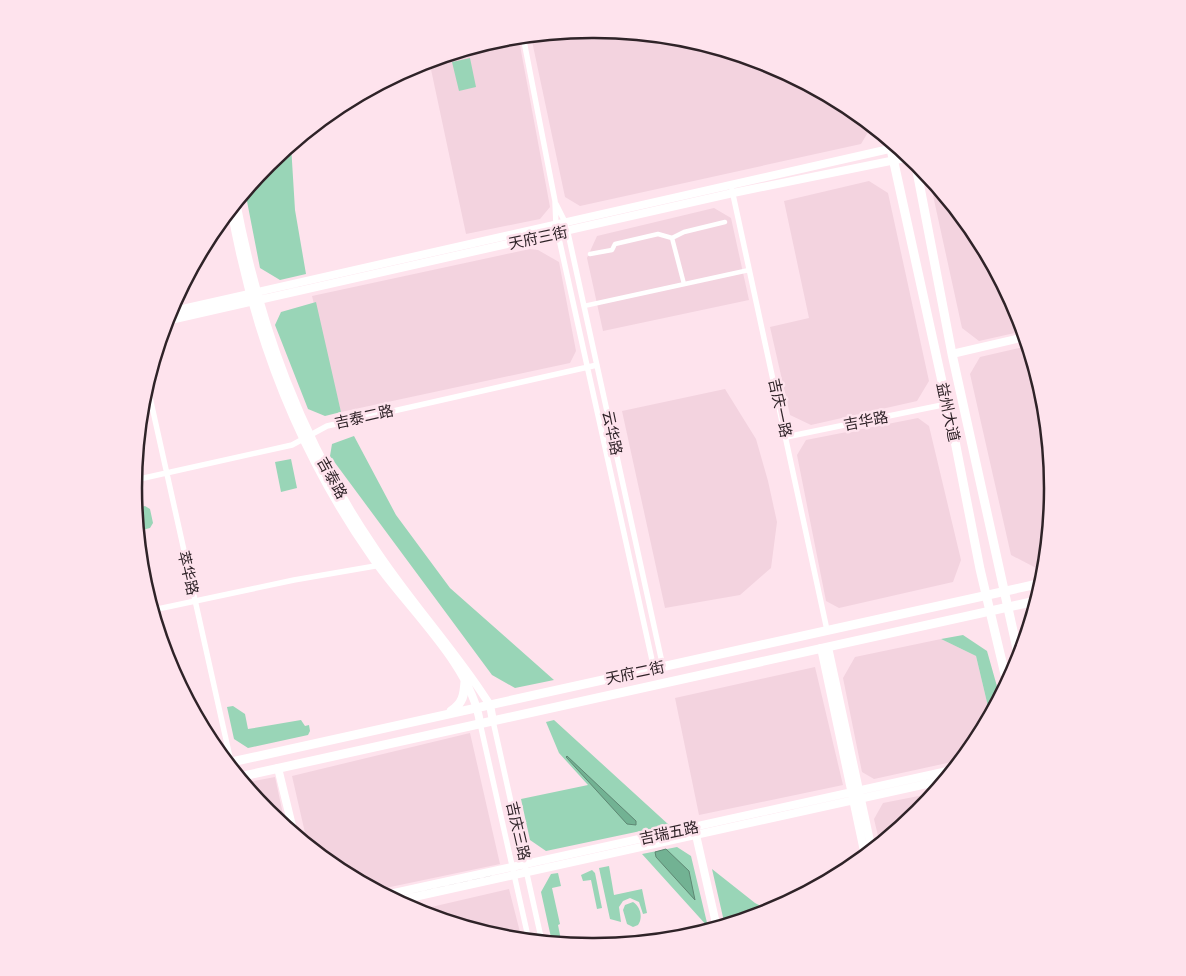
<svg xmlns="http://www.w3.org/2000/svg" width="1186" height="976" viewBox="0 0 1186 976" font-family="Jost,'Noto Sans SC',sans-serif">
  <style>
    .built { fill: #f3d3df }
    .green { fill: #99d5b7 }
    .water { fill: #72b293; stroke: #5e8773 }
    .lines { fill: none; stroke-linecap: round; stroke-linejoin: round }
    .tertiary-tunnel { stroke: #d5bdc6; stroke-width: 8; stroke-dasharray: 8 4; stroke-linecap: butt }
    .pedestrian { stroke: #fff; stroke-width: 4.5 }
    .minor { stroke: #fff; stroke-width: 5.5 }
    .tertiary { stroke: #fff; stroke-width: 8 }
    .secondary { stroke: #fff; stroke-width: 9 }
    .primary { stroke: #fff; stroke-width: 9 }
    .labels { text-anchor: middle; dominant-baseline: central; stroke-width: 5; stroke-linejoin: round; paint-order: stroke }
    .street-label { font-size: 15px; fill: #2f2328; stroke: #fee3ed }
    .rim { fill: none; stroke: #2f2328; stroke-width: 2.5 }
  </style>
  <rect width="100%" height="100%" fill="#fee3ed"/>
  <!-- built -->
  <path class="built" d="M593,29l90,9 86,26 79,42 21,17 1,6 -9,15 -281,62 -15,-9 -33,-156 5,-7z
    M514,37l5,3 31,167 -10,12 -74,15 -37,-174 75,-22z
    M929,177l46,56 42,80 6,18 -44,10 -17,-13z
    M869,181l19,12 41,188 -12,20 -106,24 -21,-10 -20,-88 39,-9 -25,-117z
    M714,208l17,10 18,82 -146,31 -16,-73 10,-22z
    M530,249l8,1 21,12 17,89 -6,12 -229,49 -29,-116z
    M1028,346l15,53 9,89 -8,80 -6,1 -27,-14 -41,-181 10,-17z
    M725,389l31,50 12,42 9,41 -6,46 -31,27 -75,13 -43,-197z
    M918,418l11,8 32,134 -8,22 -114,26 -13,-7 -29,-146 9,-15z
    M941,639l35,17 14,59 -15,28 -14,17 -87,19 -12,-7 -19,-94 12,-21z
    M815,667l28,118 -144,30 -24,-117z
    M470,733l30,131 -124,26 -38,-20 -30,-24 -16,-70z
    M275,777l11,51 -18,-15 -24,-30z
    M934,793l-16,20 -25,20 -15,3 -4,-17 9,-16z
    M509,889l13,51 -19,-2 -89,-27z"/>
  <!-- green -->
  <path class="green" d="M470,58l6,29 -17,4 -7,-29z
    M291,145l4,65 11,64 -26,6 -20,-12 -15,-77 23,-28z
    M316,302l25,110 -16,4 -17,-7 -33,-84 6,-13z
    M354,436l42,79 54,73 104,92 -39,8 -23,-13 -162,-219 2,-12z
    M291,459l6,29 -16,4 -6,-30z
    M145,506l5,3 3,14 -3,5 -12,3 -2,-23z
    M963,635l24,16 13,46 -10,18 -14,-59 -35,-17z
    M233,706l12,8 3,15 53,-9 4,6 4,-1 1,6 -2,4 -60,13 -14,-9 -7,-32z
    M554,720l115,105 -123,26 -16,-11 -9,-41 67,-14 -29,-32 -13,-31z
    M677,847l14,9 17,71 -66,-73z
    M609,866l5,29 28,-6 5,24 -4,1 -4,-12 -9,-4 -7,3 -4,6 2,15 -11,-3 -11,-51z
    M712,869l43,34 16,8 -46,15z
    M592,870l3,3 7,35 -5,1 -6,-29 -8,1 -2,-6z
    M558,873l3,13 -9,2 8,36 -2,1 3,15 -9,2 -11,-50 10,-18z
    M633,902c8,5 10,16 5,23l-5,2 -6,-3 -4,-14 2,-5z"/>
  <!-- water -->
  <path class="water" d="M567,756l69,65v4l-9,-1 -61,-67z
    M666,849l23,22 6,29 -39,-43 -1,-5z"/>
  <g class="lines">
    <!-- tertiary-tunnel -->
    <path class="tertiary-tunnel" d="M390,898l103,-23"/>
    <!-- pedestrian -->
    <path class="pedestrian" d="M672,238l12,-6 41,-10
      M590,254l22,-4 3,-6 43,-10 14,4 12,46
      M584,306l165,-36"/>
    <!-- minor -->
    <path class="minor" d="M523,36l32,165 1,24 98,444
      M732,190l95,440
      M556,204l10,20 97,443
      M147,384l84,378
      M786,437l161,-33
      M135,480l157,-35 35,-19 270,-61
      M153,610l141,-30 87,-15
      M493,721l49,221
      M480,723l49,218"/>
    <!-- tertiary -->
    <path class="tertiary" d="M236,202c24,125 65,237 136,342 33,51 74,96 108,146l10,15 3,16
      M231,208c22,125 68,245 141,349 33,49 100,108 108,166
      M169,312l729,-165
      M166,321l567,-128 177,-36
      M952,354l73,-17
      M828,647l44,203
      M821,648l44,208
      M278,768l16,66
      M696,835l21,93
      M385,895l567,-125
      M396,901l549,-121"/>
    <!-- secondary -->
    <path class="secondary" d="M451,711c12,-8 13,-16 14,-29
      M227,763l815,-180
      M239,777l797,-176"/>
    <!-- primary -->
    <path class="primary" d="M889,140l65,296 26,133 27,114
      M915,161l37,193 67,304"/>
  </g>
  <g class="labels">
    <!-- street labels -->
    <g class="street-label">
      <text transform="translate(538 238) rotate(-12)">天府三街</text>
      <text transform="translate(780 408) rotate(78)">吉庆一路</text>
      <text transform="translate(948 412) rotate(78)">益州大道</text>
      <text transform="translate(364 417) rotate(-13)">吉泰二路</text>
      <text transform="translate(866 421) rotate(-11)">吉华路</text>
      <text transform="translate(612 433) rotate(78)">云华路</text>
      <text transform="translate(332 478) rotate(61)">吉泰路</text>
      <text transform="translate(188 573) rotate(77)">萃华路</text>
      <text transform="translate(635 673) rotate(-12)">天府二街</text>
      <text transform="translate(518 831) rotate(77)">吉庆三路</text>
      <text transform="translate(669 833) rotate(-12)">吉瑞五路</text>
    </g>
  </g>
  <!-- crop -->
  <path d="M0 0H1186V976H0ZM592 38H594A450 450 0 0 1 1044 488V488A450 450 0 0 1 594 938H592A450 450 0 0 1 142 488V488A450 450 0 0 1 592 38Z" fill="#fee3ed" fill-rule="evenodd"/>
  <path class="rim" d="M592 38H594A450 450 0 0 1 1044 488V488A450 450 0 0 1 594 938H592A450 450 0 0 1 142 488V488A450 450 0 0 1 592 38Z"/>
</svg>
